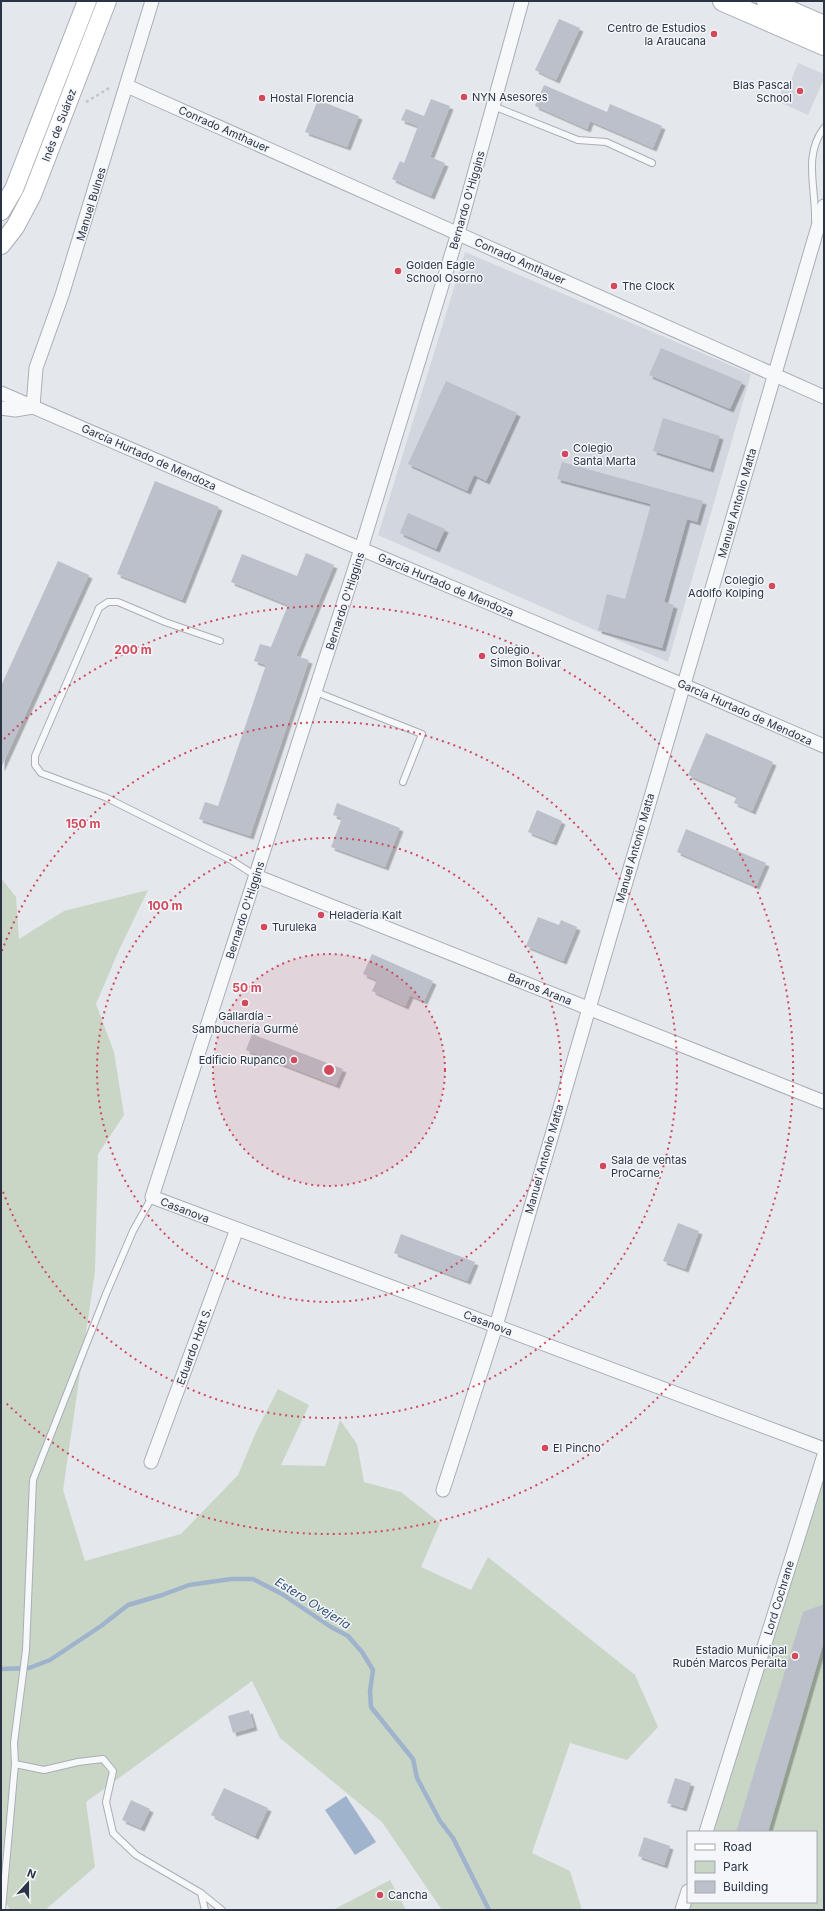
<svg xmlns="http://www.w3.org/2000/svg" width="825" height="1911" viewBox="0 0 825 1911" font-family="Inter,sans-serif">
  <style>
    .built { fill: #d2d6de }
    .green { fill: #c9d6c5 }
    .water { fill: #9fb4cc }
    .lines { fill: none; stroke-linecap: round; stroke-linejoin: round }
    .stream { stroke: #9fb4cc; stroke-width: 4.5 }
    .building { fill: #bbc0ca; filter: url(#shadow) }
    .lane-casing { stroke: #a9aeb7; stroke-width: 8 }
    .street-casing { stroke: #a9aeb7; stroke-width: 15 }
    .secondary-casing { stroke: #a9aeb7; stroke-width: 20 }
    .primary-casing { stroke: #a3abb8; stroke-width: 22 }
    .path { stroke: #c2c5cb; stroke-width: 2.5; stroke-dasharray: 3 3; stroke-linecap: butt }
    .lane { stroke: #f7f8fa; stroke-width: 6 }
    .street { stroke: #f7f8fa; stroke-width: 13 }
    .secondary { stroke: #fff; stroke-width: 18 }
    .primary { stroke: #fff; stroke-width: 20 }
    .ring { fill: none; stroke: #d1495b; stroke-width: 2; stroke-dasharray: 2 4 }
    .poi-dot { fill: #d1495b; stroke: #f4f6f9; stroke-width: 1.5 }
    .labels { text-anchor: middle; dominant-baseline: central; stroke-width: 3; stroke-linejoin: round; paint-order: stroke }
    .poi-label { font-size: 11px; fill: #2b3445; stroke: #f4f6f9; text-anchor: start }
    .street-label { font-size: 11px; fill: #2b3445; stroke: #f4f6f9 }
    .water-label { font-size: 12px; font-style: italic; fill: #34527a; stroke: #f4f6f9 }
    .centre { fill: #d1495b; stroke: #f4f6f9; stroke-width: 2 }
    .ring-label { font-size: 12px; text-anchor: middle; font-weight: bold; fill: #d1495b; stroke: #f4f6f9; stroke-width: 3; stroke-linejoin: round; paint-order: stroke }
  </style>
  <defs>
    <filter id="shadow"><feDropShadow dx="3.5" dy="3.5" stdDeviation="0" flood-color="#0004"/></filter>
  </defs>
  <rect width="100%" height="100%" fill="#e4e7ec"/>
  <!-- built -->
  <path class="built" d="M798,63l26,11v5l-16,36 -31,-14 9,-21 5,1z
    M465,252l286,122 -83,288 -290,-127z"/>
  <!-- green -->
  <path class="green" d="M1,878l15,19 3,42 45,-28 84,-21 -29,60 -23,54 18,48 10,63 -26,39 -3,117 -32,219 22,71 96,-27 57,-59 18,-43 22,-43 31,16 -28,60 44,1 15,-46 17,24 7,38 37,10 39,31 -19,44 50,23 17,-33 147,118 23,52 -31,33 -57,-17 -38,110 38,18 12,39h-140l-60,-88 -102,-84 -28,-57 -166,121 9,65 -50,43h-35l-9,-16z
    M824,1480v430h-141l5,-8h128v-70h-107z
    M390,1880l16,30h-73z"/>
  <!-- water -->
  <path class="water" d="M346,1796l30,46 -21,13 -30,-45z"/>
  <g class="lines">
    <!-- stream -->
    <path class="stream" d="M1,1669l28,-1 21,-8 51,-34 27,-21 34,-10 27,-10 42,-6h22l29,15 49,33 17,9 14,16 11,18 -3,21 1,16 42,52 4,19 23,43 13,17 36,72"/>
  </g>
  <!-- building -->
  <path class="building" d="M559,19l21,9 -24,52 -21,-10z
    M544,85l63,27 3,-8 52,22 -9,22 -63,-27 -3,8 -52,-23z
    M431,99l19,7 -20,51 15,6 -14,33 -39,-17 8,-18 4,2 14,-37 -17,-6 5,-11 18,7z
    M318,100l41,16 -12,31 -42,-15z
    M661,348l81,34 -12,27 -81,-34z
    M446,381l71,32 -31,68 -12,-6 -7,16 -59,-27z
    M663,418l57,18 -10,33 -57,-18z
    M562,462l141,39 -6,21 -10,-3 -23,83 10,3 -12,43 -64,-18 9,-36 18,5 26,-95 -94,-25z
    M155,481l64,26 -37,93 -65,-26z
    M408,513l37,16 -9,20 -36,-16z
    M306,553l28,12 -38,91 13,4 -59,176 -51,-17 6,-17 13,4 48,-141 -12,-4 6,-17 11,3 17,-42 -57,-23 11,-28 55,22z
    M58,561l31,14 -88,193v-82z
    M706,733l67,29 -21,49 -18,-8 3,-7 -49,-21z
    M337,803l63,25 -15,39 -54,-20 11,-29 -9,-3z
    M537,810l25,11 -9,21 -25,-10z
    M686,829l80,34 -10,23 -79,-34z
    M538,917l21,8 2,-5 16,7 -14,34 -37,-15z
    M372,954l61,27 -9,20 -14,-6 -5,11 -33,-15 5,-11 -14,-6z
    M252,1034l91,35 -7,16 -90,-35z
    M678,1223l21,8 -14,38 -22,-8z
    M401,1234l74,28 -8,19 -73,-28z
    M824,1604v37l-56,191h-32l67,-220z
    M249,1710l5,17 -21,6 -5,-17z
    M675,1778l16,5 -8,25 -16,-5z
    M224,1788l44,20 -13,28 -44,-21z
    M131,1800l19,9 -9,19 -19,-8z
    M644,1837l26,9 -6,19 -26,-9z"/>
  <g class="lines">
    <!-- lane casing -->
    <g class="lane-casing">
      <path id="lane" d="M493,106l85,34 28,2 46,21
        M815,220c1,-32 -12,-65 9,-92
        M220,641l-55,-19 -47,-20h-10l-9,6 -64,148v9l6,8 64,24 126,63 25,16
        M316,692l106,42 -19,48
        M15,1764l29,6 34,-8 25,-3 10,12 -7,31 7,31 23,22 65,38 21,17
        M201,1893l4,17
        M2,1910l13,-146 -1,-21 12,-93 7,-170 73,-186 27,-63 19,-34"/>
    </g>
    <!-- street casing -->
    <g class="street-casing">
      <path id="street" d="M522,1l-64,232 -97,316 -209,648 672,252
        M127,86l697,311
        M1,393l346,150 336,142 141,61
        M33,407l3,-39 26,-73 90,-294
        M1,408l14,2 18,-3
        M256,876l568,226
        M151,1462l86,-233
        M443,1490l53,-164 328,-1120
        M706,1832l118,-377
        M682,1910l6,-19"/>
    </g>
    <!-- secondary casing -->
    <g class="secondary-casing">
      <path id="secondary" d="M1,211l13,-22 73,-188
        M1,245l14,-18 17,-32 75,-194"/>
    </g>
    <!-- primary casing -->
    <g class="primary-casing">
      <path id="primary" d="M723,1l101,44
        M767,1l57,25"/>
    </g>
    <!-- path -->
    <path class="path" d="M86,102l25,-15"/>
    <!-- lane -->
    <use href="#lane" class="lane"/>
    <!-- street -->
    <use href="#street" class="street"/>
    <!-- secondary -->
    <use href="#secondary" class="secondary"/>
    <!-- primary -->
    <use href="#primary" class="primary"/>
  </g>
  <!-- distance rings -->
  <circle cx="329" cy="1070" r="116" fill="#d1495b" fill-opacity=".12"/>
  <g class="ring">
    <circle cx="329" cy="1070" r="116"/>
    <circle cx="329" cy="1070" r="232"/>
    <path d="M2 951A348 348 0 1 1 2 1189"/>
    <path d="M4 739A464 464 0 1 1 4 1401"/>
  </g>
  <!-- markers -->
  <g class="poi-dot">
    <circle cx="714" cy="34" r="4"/>
    <circle cx="800" cy="91" r="4"/>
    <circle cx="464" cy="97" r="4"/>
    <circle cx="262" cy="98" r="4"/>
    <circle cx="398" cy="271" r="4"/>
    <circle cx="614" cy="286" r="4"/>
    <circle cx="565" cy="454" r="4"/>
    <circle cx="772" cy="586" r="4"/>
    <circle cx="482" cy="656" r="4"/>
    <circle cx="321" cy="915" r="4"/>
    <circle cx="264" cy="927" r="4"/>
    <circle cx="245" cy="1003" r="4"/>
    <circle cx="294" cy="1060" r="4"/>
    <circle cx="603" cy="1166" r="4"/>
    <circle cx="545" cy="1448" r="4"/>
    <circle cx="795" cy="1656" r="4"/>
    <circle cx="380" cy="1895" r="4"/>
  </g>
  <g class="labels">
    <!-- poi labels -->
    <g class="poi-label">
      <text x="706" y="28" text-anchor="end">Centro de Estudios<tspan x="706" dy="13">la Araucana</tspan></text>
      <text x="792" y="85" text-anchor="end">Blas Pascal<tspan x="792" dy="13">School</tspan></text>
      <text x="472" y="97">NYN Asesores</text>
      <text x="270" y="98">Hostal Florencia</text>
      <text x="406" y="265">Golden Eagle<tspan x="406" dy="13">School Osorno</tspan></text>
      <text x="622" y="286">The Clock</text>
      <text x="573" y="448">Colegio<tspan x="573" dy="13">Santa Marta</tspan></text>
      <text x="764" y="580" text-anchor="end">Colegio<tspan x="764" dy="13">Adolfo Kolping</tspan></text>
      <text x="490" y="650">Colegio<tspan x="490" dy="13">Simon Bolivar</tspan></text>
      <text x="329" y="915">Heladería Kalt</text>
      <text x="272" y="927">Turuleka</text>
      <text x="245" y="1016" text-anchor="middle">Gallardía -<tspan x="245" dy="13">Sambuchería Gurmé</tspan></text>
      <text x="286" y="1060" text-anchor="end">Edificio Rupanco</text>
      <text x="611" y="1160">Sala de ventas<tspan x="611" dy="13">ProCarne</tspan></text>
      <text x="553" y="1448">El Pincho</text>
      <text x="787" y="1650" text-anchor="end">Estadio Municipal<tspan x="787" dy="13">Rubén Marcos Peralta</tspan></text>
      <text x="388" y="1895">Cancha</text>
    </g>
    <!-- street labels -->
    <g class="street-label">
      <text transform="translate(59 125) rotate(-69)">Inés de Suárez</text>
      <text transform="translate(224 129) rotate(24)">Conrado Amthauer</text>
      <text transform="translate(467 200) rotate(-74)">Bernardo O'Higgins</text>
      <text transform="translate(91 204) rotate(-73)">Manuel Bulnes</text>
      <text transform="translate(520 261) rotate(24)">Conrado Amthauer</text>
      <text transform="translate(149 457) rotate(24)">García Hurtado de Mendoza</text>
      <text transform="translate(737 503) rotate(-74)">Manuel Antonio Matta</text>
      <text transform="translate(446 585) rotate(23)">García Hurtado de Mendoza</text>
      <text transform="translate(345 601) rotate(-72)">Bernardo O'Higgins</text>
      <text transform="translate(745 712) rotate(24)">García Hurtado de Mendoza</text>
      <text transform="translate(635 848) rotate(-74)">Manuel Antonio Matta</text>
      <text transform="translate(245 910) rotate(-72)">Bernardo O'Higgins</text>
      <text transform="translate(540 989) rotate(22)">Barros Arana</text>
      <text transform="translate(544 1159) rotate(-74)">Manuel Antonio Matta</text>
      <text transform="translate(185 1210) rotate(21)">Casanova</text>
      <text transform="translate(488 1323) rotate(21)">Casanova</text>
      <text transform="translate(194 1346) rotate(-70)">Eduardo Hott S.</text>
      <text transform="translate(779 1598) rotate(-73)">Lord Cochrane</text>
    </g>
    <!-- water labels -->
    <g class="water-label">
      <text transform="translate(313 1603) rotate(32)">Estero Ovejeria</text>
    </g>
  </g>
  <circle cx="329" cy="1070" r="6" class="centre"/>
  <g class="ring-label">
    <text x="133" y="654">200 m</text>
    <text x="83" y="828">150 m</text>
    <text x="165" y="910">100 m</text>
    <text x="247" y="992">50 m</text>
  </g>
  <!-- border -->
  <rect width="825" height="1911" fill="none" stroke="#2b3445" stroke-width="4"/>
  <!-- legend -->
  <rect x="687" y="1831" width="130" height="72" fill="#f4f6f9" stroke="#a4a8b1"/>
  <rect x="695" y="1844" width="20" height="6" fill="#ffffff" stroke="#a4a8b1"/>
  <text x="723" y="1851" font-size="12" fill="#2b3445">Road</text>
  <rect x="695" y="1861" width="20" height="12" fill="#c9d6c5" stroke="#a4a8b1"/>
  <text x="723" y="1871" font-size="12" fill="#2b3445">Park</text>
  <rect x="695" y="1881" width="20" height="12" fill="#bbc0ca" stroke="#a4a8b1"/>
  <text x="723" y="1891" font-size="12" fill="#2b3445">Building</text>
  <!-- north arrow -->
  <g transform="translate(28 1883) rotate(21)" stroke="#f4f6f9" stroke-width="3" paint-order="stroke">
  <path d="M0-3L7 15L0 10L-7 15Z" fill="#2b3445"/>
  <text y="-6" font-size="11" font-weight="bold" text-anchor="middle" fill="#2b3445">N</text>
  </g>
</svg>
